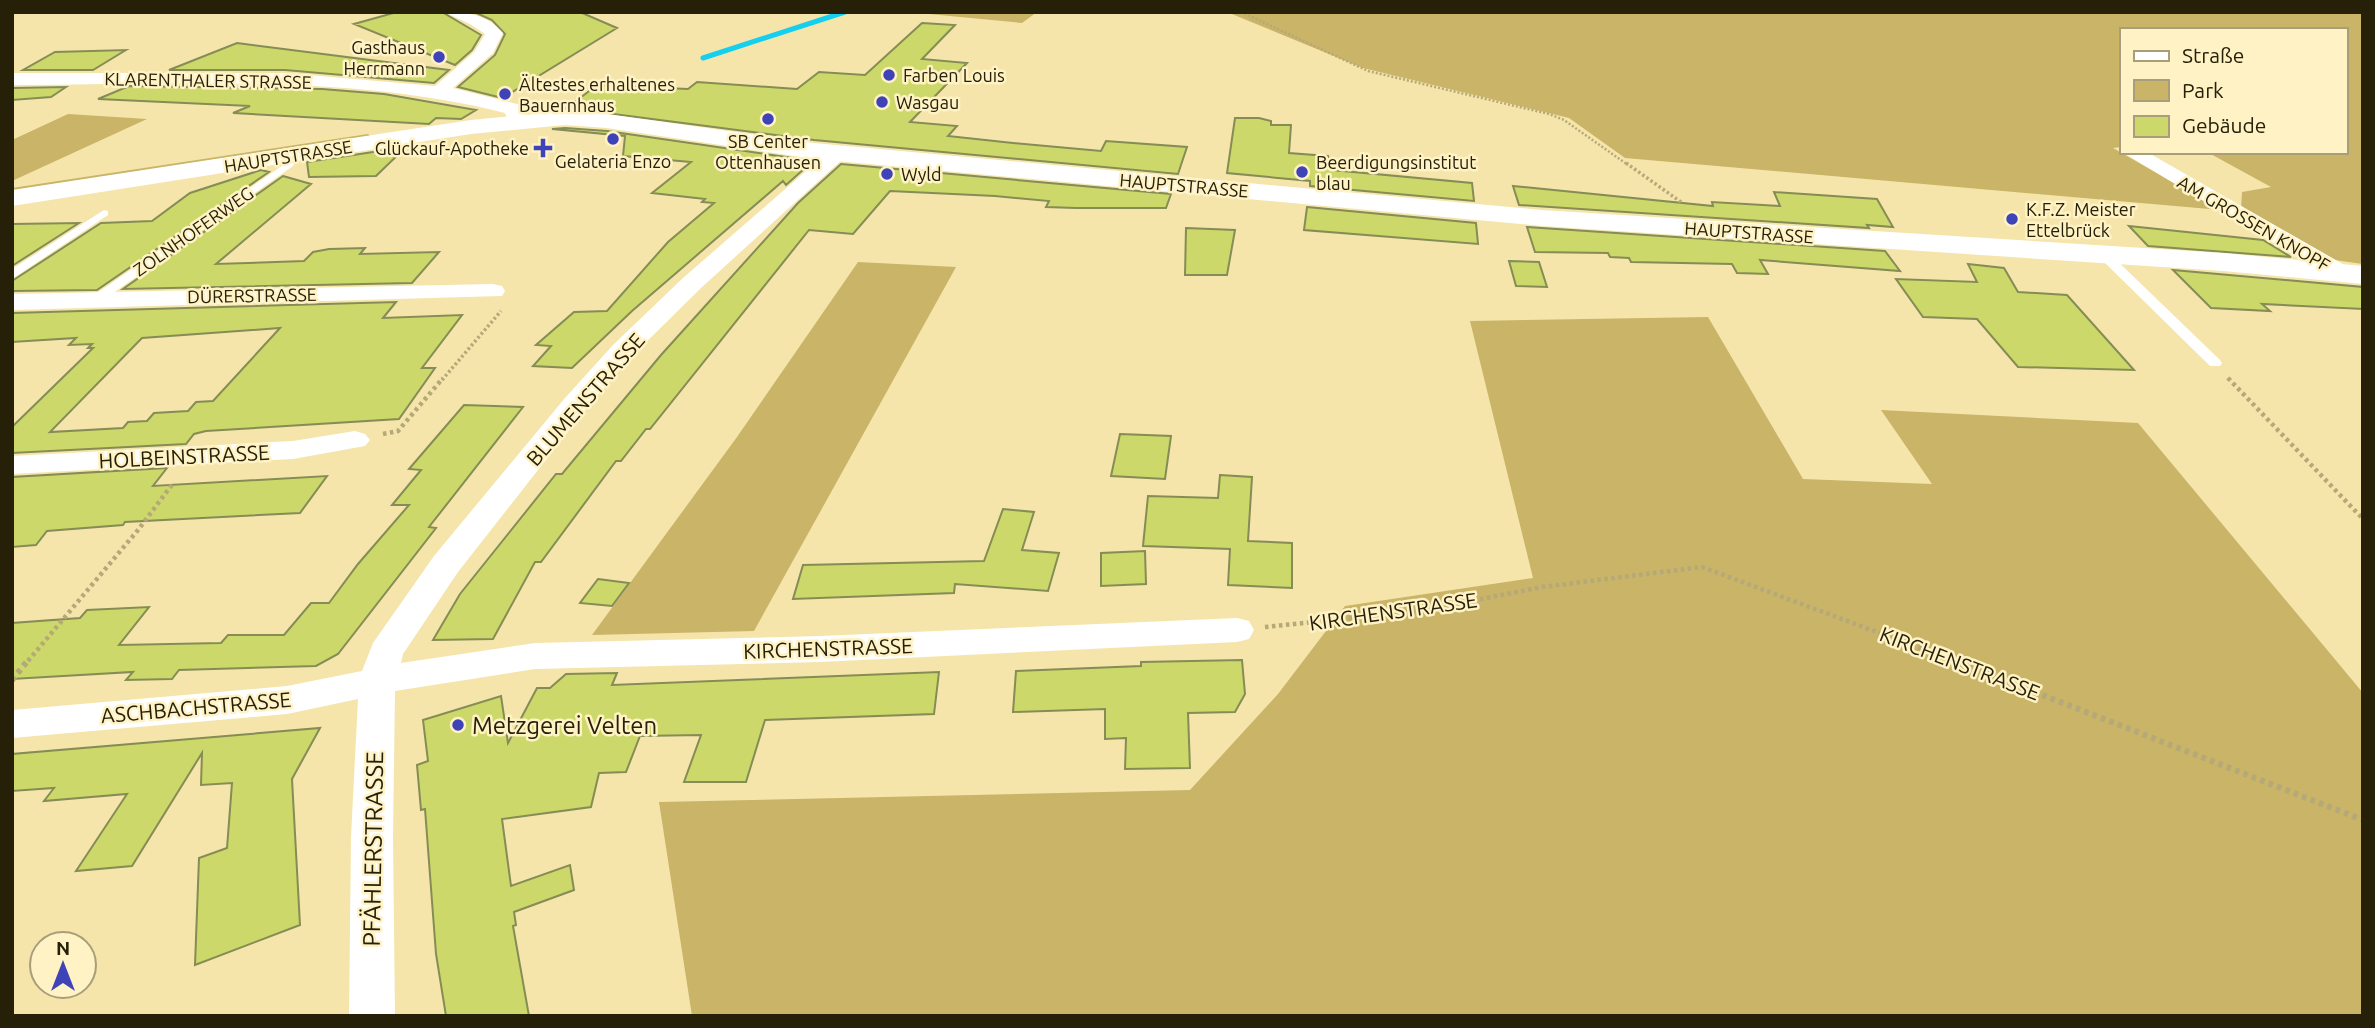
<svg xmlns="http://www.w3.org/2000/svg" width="2375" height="1028" viewBox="0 0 2375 1028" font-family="Ubuntu,sans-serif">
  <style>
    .green { fill: #c9b467 }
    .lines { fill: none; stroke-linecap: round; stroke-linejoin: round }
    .stream { stroke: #15cfef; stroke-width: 5 }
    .building { fill: #ccd869; stroke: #858c55; stroke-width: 2; fill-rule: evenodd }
    .path-far3 { stroke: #b5a879; stroke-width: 2.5; stroke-dasharray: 2 2; stroke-linecap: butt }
    .path-far2 { stroke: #b5a879; stroke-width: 3.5; stroke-dasharray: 2.5 2.5; stroke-linecap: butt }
    .path-far1 { stroke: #b5a879; stroke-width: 4.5; stroke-dasharray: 3.5 3.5; stroke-linecap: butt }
    .path { stroke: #b5a879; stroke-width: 6; stroke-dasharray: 4.5 4.5; stroke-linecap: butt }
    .service { fill: #fff; fill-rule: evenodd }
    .minor { fill: #fff; fill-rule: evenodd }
    .secondary { fill: #fff; fill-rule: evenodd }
    .poi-dot { fill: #3e43b7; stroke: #fff2c4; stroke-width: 2.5 }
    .labels { text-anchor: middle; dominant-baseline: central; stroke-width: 5; stroke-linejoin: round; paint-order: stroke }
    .far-poi-label { font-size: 18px; fill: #262009; stroke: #fff2c4; text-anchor: start }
    .far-street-label { font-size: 18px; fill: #262009; stroke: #fff2c4 }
    .street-label { font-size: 21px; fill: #262009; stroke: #fff2c4 }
    .near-poi-label { font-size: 24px; fill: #262009; stroke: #fff2c4; text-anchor: start }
    .near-street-label { font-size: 24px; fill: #262009; stroke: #fff2c4 }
  </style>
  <rect width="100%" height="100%" fill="#f5e5ab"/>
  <!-- green -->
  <path class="green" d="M908,12h129l-15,11z
    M1227,12h1136v252l-36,-5 -86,-49 1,-18 29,-5 -64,-35h138v-122h-224v117l-8,1 108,62 -596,-52 -56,-40 -206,-50z
    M68,114l79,5 -135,62v-41z
    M368,134l3,3 -359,55v-4z
    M858,262l98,5 -202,364 -162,4 145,-198z
    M1708,317l95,162 129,5 -51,-74 257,13 225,270v323h-1671l-33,-214 531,-12 88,-96 67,-88 188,-28 -63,-257z"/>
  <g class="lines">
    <!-- stream -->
    <path class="stream" d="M703,58l142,-46"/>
  </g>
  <!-- building -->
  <path class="building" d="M397,12h45l39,23 -9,15 -17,15 -101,-41z
    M474,12h106l37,16 -108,66 -11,3 -40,-10 37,-32 10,-21 -13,-14z
    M922,23l33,2 -33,34 45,4 -57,59 47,4 -9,10 65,7 88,8 5,-10 81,6 -9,27 -364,-34 -247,-32 30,-23 91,4 9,-7 100,7 22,-17 46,3z
    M237,43l212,27 -15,13 -149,-13h-116z
    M126,50l-33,20h-70l32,-18z
    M129,86l193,3 62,5 92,16 -15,9 -25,-1 -7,6 -196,-11 17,-7 -152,-7z
    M66,87l-15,10 -39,3v-12z
    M1235,118h24l12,3v4h20l-2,28 39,3 4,14 140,13 2,18 -164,-15v-5l-83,-8z
    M565,128l42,3 206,30 -27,24 -3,-4 -151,130 -60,57 -39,-2 18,-20 -15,-1 38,-33 33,-1 61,-69 46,-39 -12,-1 3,-3 -53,-6 39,-31 -68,-6 2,-20 -73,-7z
    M406,147l-30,29 -67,1 -2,-15z
    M841,164l330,30 -5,14h-90l-30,-1 3,-6 -54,-5 -105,-5 -37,43 -44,-4 -159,199h-4l-25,32h-5l-75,101h-6l-42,77 -60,1 27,-46 96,-120h6l99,-119 137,-152z
    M261,170l8,2 -172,118 -85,1v-10l89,-58 51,-2 38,-28z
    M283,176l28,8 -95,80 88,-3 9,-9 16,-3 36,-1 -5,6 79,-2 -27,31 -289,6z
    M1513,186l200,20 -1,-4 68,4 -6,-14 103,7 16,28 -26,-2 2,3 -350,-23z
    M1307,207l169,16 2,21 -174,-14z
    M79,223l-67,43v-42z
    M2129,226l134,14 28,17 -143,-11z
    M1527,227l358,24 15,20 -140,-11 8,14 -31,-1 -5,-9 -101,-2 -2,-4 -19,-1 -2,-4 -73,-1z
    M1186,228l49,2 -8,45h-42z
    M1509,261l30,1 8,25 -31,-1z
    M1968,264l36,4 14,24 49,3 67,75 -116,-3 -41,-48 -54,-2 -27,-38 81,3z
    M2173,270l190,17v22l-101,-5 8,7 -59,-3z
    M396,302l-13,16 79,-3 -40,53h13l-36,51 -193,12 -12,3 -8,10 -174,9v-26l81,-79h-5l4,-4 -23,1 7,-7 -64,4v-29zM280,328l-67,73 -17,1 -8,9 -34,2 -7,8 -19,1 -5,6 -73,4 92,-94z
    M464,405l59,2 -94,120 7,1 -98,126 -22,12 -137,4 -7,9 -46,1 7,-8 -121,7v-56l68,-5 7,-8 62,-3 -30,38 102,-2 7,-8h56l27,-32h18l29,-39 51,-59h-17l29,-35 -12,-1z
    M1120,434l51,2 -6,43 -54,-3z
    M167,468l-14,18 174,-10 -27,37 -175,9 -2,3 -76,6 -11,14 -24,2v-70z
    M1220,475l32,2 -4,64 44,2v45l-64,-3 2,-36 -87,-3 5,-50 70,2z
    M1003,509l31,3 -12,38 37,3 -11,38 -93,-7 -1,9 -161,6 10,-34 181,-4z
    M1145,551l1,33 -45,2v-33z
    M598,579l31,4 -17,23 -32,-3z
    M1242,660l3,34 -10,18 -47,1 2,55 -65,1 1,-31 -21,1v-30l-92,3 3,-41 125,-5v-4z
    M939,672l-5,42 -169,6 -19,62h-62l17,-47 -61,1 -14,36 -27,1 -8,34 -89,12 9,67 59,-21 4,25 -60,22 2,13 -3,1 16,90h-83l-10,-62 -11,-145 -4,1 -4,-45 11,-4 -5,-41 78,-24 7,47 29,-55h13l16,-14 51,-1 -5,12z
    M320,728l-28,51 8,146 -105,40 4,-107 28,-10 5,-65 -31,2 1,-32 -70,113 -56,5 51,-77 -83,7 10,-13 -42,3v-37z"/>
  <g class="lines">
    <!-- path-far3 -->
    <path class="path-far3" d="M1241,12l127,59 181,43 15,6 64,45"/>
    <!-- path-far2 -->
    <path class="path-far2" d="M1626,163l55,39
      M2228,378l2,2
      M442,380l59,-69"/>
    <!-- path-far1 -->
    <path class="path-far1" d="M2228,378l135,141
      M383,434l15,-3 45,-53
      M1265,627l156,-16 121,-24 160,-20 253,94
      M28,661l110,-131 36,-48"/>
    <!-- path -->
    <path class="path" d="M1950,659l413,161
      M12,680l17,-21"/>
    <!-- service -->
    <path class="service" d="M289,161l5,3 -1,2 -191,135h-8v-6z
      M104,210l4,1v4l-96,64v-10z
      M2103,250l4,1 113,109 2,3 -2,3h-10l-111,-109 -2,-3z"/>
    <!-- minor -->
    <path class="minor" d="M444,12c23,0 43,2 59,21l-10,20 -40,35 68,17 6,16 -3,4h-14l-5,-12c-159,-40 -329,-28 -493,-28v-12h273l150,13 39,-34 11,-18 -15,-10z
      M838,147l10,6 -3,4 -144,131 -70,69 -46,53 -127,162 -55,82 -2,9 134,-20 285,-7 417,-18 12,3 5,9 -5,9 -12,3 -417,20 -285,7 -140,22 -2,146 2,179h-46l2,-179 7,-138 -71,15 -275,24v-28l275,-24 75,-15 11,-28 61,-87 131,-158 48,-53 70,-67 148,-129z
      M2122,152h25l201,115 3,5 -3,5h-18z
      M493,284l9,2 3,5 -3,5 -490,14v-16z
      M355,431l10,3 5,6 -5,6 -72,13 -281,15v-18l281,-15z"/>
    <!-- secondary -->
    <path class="secondary" d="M565,111l42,3 207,29 728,67 681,43 140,13v18l-140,-13 -681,-45 -728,-67 -207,-31 -42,-3 -94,9 -459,72v-16l459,-70z"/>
  </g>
  <!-- markers -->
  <g class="poi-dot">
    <circle cx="439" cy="57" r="7"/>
    <circle cx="889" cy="75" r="7"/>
    <circle cx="505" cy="94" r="7"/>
    <circle cx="882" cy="102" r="7"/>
    <circle cx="768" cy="119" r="7"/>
    <circle cx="613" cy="139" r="7"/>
    <path d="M539.5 137.5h7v7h7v7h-7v7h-7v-7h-7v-7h7z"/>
    <circle cx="1302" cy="172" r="7"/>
    <circle cx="887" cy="174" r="7"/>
    <circle cx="2012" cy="219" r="7"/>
    <circle cx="458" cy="725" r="7"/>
  </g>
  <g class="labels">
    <!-- far-poi labels -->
    <g class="far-poi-label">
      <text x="425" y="47" text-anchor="end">Gasthaus<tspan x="425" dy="21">Herrmann</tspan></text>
      <text x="903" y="75">Farben Louis</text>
      <text x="519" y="84">Ältestes erhaltenes<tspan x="519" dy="21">Bauernhaus</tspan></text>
      <text x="896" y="102">Wasgau</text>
      <text x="768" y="141" text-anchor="middle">SB Center<tspan x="768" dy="21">Ottenhausen</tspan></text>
      <text x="529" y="148" text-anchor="end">Glückauf-Apotheke</text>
      <text x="613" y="161" text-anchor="middle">Gelateria Enzo</text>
      <text x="1316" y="162">Beerdigungsinstitut<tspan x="1316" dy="21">blau</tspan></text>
      <text x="901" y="174">Wyld</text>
      <text x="2026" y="209">K.F.Z. Meister<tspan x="2026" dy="21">Ettelbrück</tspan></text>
    </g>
    <!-- far-street labels -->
    <g class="far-street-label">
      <text transform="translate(208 80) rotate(1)">KLARENTHALER STRASSE</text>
      <text transform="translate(288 156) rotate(-9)">HAUPTSTRASSE</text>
      <text transform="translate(1184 185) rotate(5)">HAUPTSTRASSE</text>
      <text transform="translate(2254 223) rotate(30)">AM GROSSEN KNOPF</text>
      <text transform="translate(193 231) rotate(-35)">ZOLNHOFERWEG</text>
      <text transform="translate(1749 232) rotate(4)">HAUPTSTRASSE</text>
      <text transform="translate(252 295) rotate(-1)">DÜRERSTRASSE</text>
    </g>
    <!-- street labels -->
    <g class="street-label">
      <text transform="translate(585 399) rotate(-49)">BLUMENSTRASSE</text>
      <text transform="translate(184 456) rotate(-3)">HOLBEINSTRASSE</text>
      <text transform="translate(1393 611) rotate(-8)">KIRCHENSTRASSE</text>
      <text transform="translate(828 648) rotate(-2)">KIRCHENSTRASSE</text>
      <text transform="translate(1960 663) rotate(21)">KIRCHENSTRASSE</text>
      <text transform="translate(196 707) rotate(-5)">ASCHBACHSTRASSE</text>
    </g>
    <!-- near-poi labels -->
    <g class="near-poi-label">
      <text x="472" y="725">Metzgerei Velten</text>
    </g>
    <!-- near-street labels -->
    <g class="near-street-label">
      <text transform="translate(373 849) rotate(-89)">PFÄHLERSTRASSE</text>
    </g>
  </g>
  <!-- border -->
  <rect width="2375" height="1028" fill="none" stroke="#262009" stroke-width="28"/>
  <!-- legend -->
  <rect x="2120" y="28" width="228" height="126" fill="#fff2c4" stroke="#a89e79" stroke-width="2"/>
  <rect x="2134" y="51" width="35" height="10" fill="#ffffff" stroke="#a89e79" stroke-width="2"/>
  <text x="2182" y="63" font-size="21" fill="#262009">Straße</text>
  <rect x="2134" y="80" width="35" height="21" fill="#c9b467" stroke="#a89e79" stroke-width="2"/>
  <text x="2182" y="98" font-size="21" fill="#262009">Park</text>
  <rect x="2134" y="116" width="35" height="21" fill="#ccd869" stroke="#a89e79" stroke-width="2"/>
  <text x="2182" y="133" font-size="21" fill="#262009">Gebäude</text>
  <!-- north arrow -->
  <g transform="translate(63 965)"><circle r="33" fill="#fff2c4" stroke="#a89e79" stroke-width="2"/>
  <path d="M0-5L12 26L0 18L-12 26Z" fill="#3e43b7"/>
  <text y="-10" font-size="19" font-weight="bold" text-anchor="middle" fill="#262009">N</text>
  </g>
</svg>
